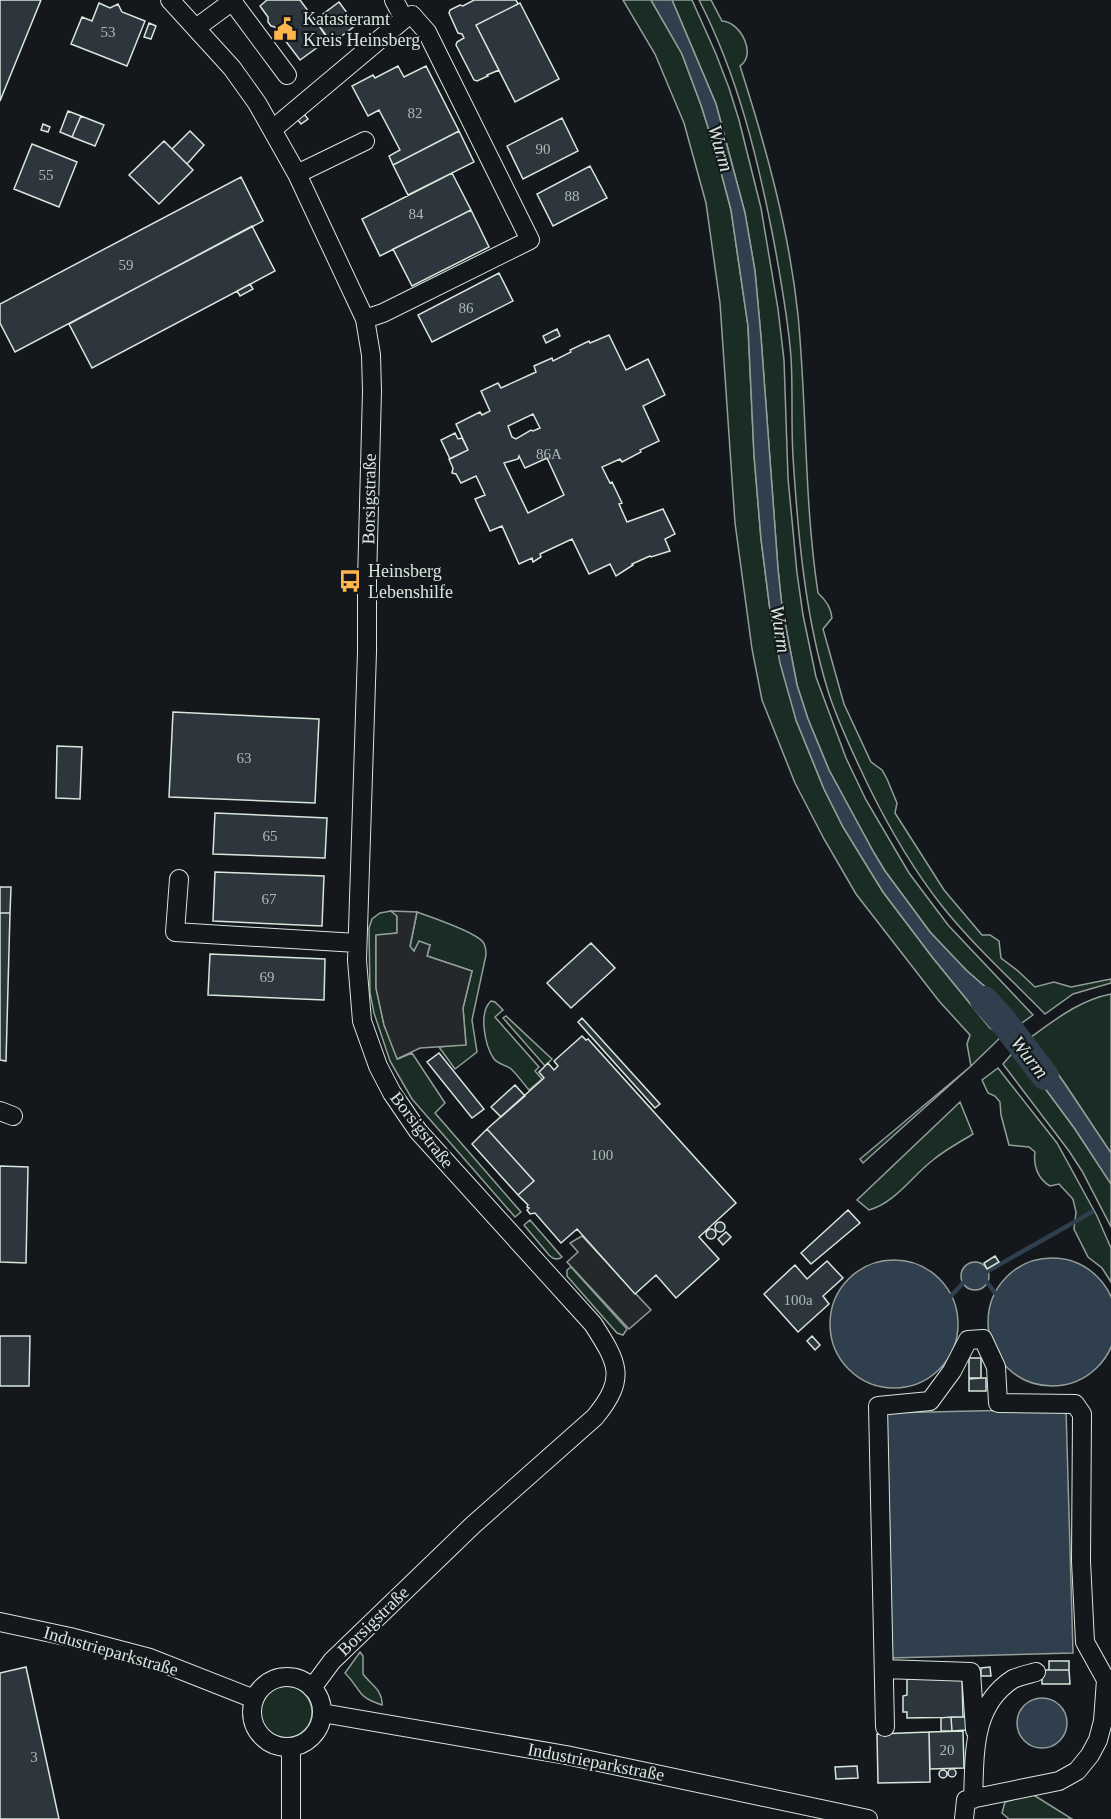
<svg xmlns="http://www.w3.org/2000/svg" width="1111" height="1819" viewBox="0 0 1111 1819" font-family="Georgia,serif">
  <style>
    .green { fill: #1a2d24; stroke: #939e99; stroke-width: 1.5 }
    .parking { fill: #24282b; stroke: #939e99; stroke-width: 1.5 }
    .water { fill: #2f3f4d; stroke: #939e99; stroke-width: 1.5 }
    .lines { fill: none; stroke-linecap: round; stroke-linejoin: round }
    .stream { stroke: #2f3f4d; stroke-width: 4.5 }
    .river { stroke: #2f3f4d; stroke-width: 28 }
    .building { fill: #2c363c; stroke: #d8e6dc; stroke-width: 1.5; fill-rule: evenodd }
    .minor-casing { stroke: #d8e6dc; stroke-width: 20 }
    .minor { stroke: #14181c; stroke-width: 18 }
    .labels { text-anchor: middle; dominant-baseline: central; stroke-width: 4.5; stroke-linejoin: round; paint-order: stroke }
    .number-label { font-size: 15px; fill: #adbab4 }
    .poi-label { font-size: 18px; fill: #d8e6dc; stroke: #14181c; text-anchor: start }
    .street-label { font-size: 18px; fill: #d8e6dc; stroke: #14181c }
    .water-label { font-size: 20px; font-style: italic; fill: #d8e6dc; stroke: #14181c }
  </style>
  <rect width="100%" height="100%" fill="#14181c"/>
  <!-- green -->
  <path class="green" d="M623,0h28l31,54 19,51 15,48 15,57 17,116 6,129 7,84 9,71 26,110 28,69 19,38 40,65 50,66 57,70 13,7 -32,31 -108,97 -3,-4 111,-93 -4,-22 3,-9 -31,-34 -83,-107 -32,-55 -29,-56 -33,-83 -10,-51 -17,-126 -15,-220 -14,-100 -22,-80 -29,-69z
    M672,0h20l24,54 13,34 10,32 22,88 17,101 6,51 4,118 9,95 6,42 13,62 30,81 20,42 43,73 39,52 85,90 -14,10 -28,-33 -25,-22 -36,-38 -45,-61 -11,-18 -45,-83 -21,-51 -11,-34 -15,-78 -4,-38 -17,-232 -6,-66 -10,-58 -29,-109z
    M699,0h12l11,21c19,1 35,34 18,45 26,81 49,164 58,249 9,93 6,186 20,278 8,7 13,14 14,25l-9,11 21,75 27,58 11,8 5,9 10,24 -2,10 49,77 38,45h8l9,6 2,17 17,13 17,16 19,-5 17,5 40,-8v4l-38,11 -28,20c-35,-36 -72,-69 -103,-108 -30,-38 -54,-80 -75,-123 -14,-30 -29,-60 -39,-92 -23,-75 -30,-156 -35,-234 -2,-33 0,-67 -2,-100 -3,-38 -10,-77 -17,-115 -16,-83 -36,-166 -75,-242z
    M391,911l6,5v17l-21,3v52l8,37 14,34 14,-6 33,50 -10,10 86,99 -6,5 -103,-118 -22,-38 -16,-48 -4,-20 -1,-65 3,-9 8,-6z
    M417,912c14,5 59,20 66,30 3,4 3,8 3,13l-14,65 5,32 -22,17 -16,-22 27,-3 -3,-36 9,-37 -45,-15 3,-11 -15,7 -5,-5z
    M1111,994v159l-46,-69 -34,-47c25,-18 49,-37 80,-43z
    M491,1001l4,1 8,8 -8,7 44,50 -4,4 7,8 -13,11c-6,-7 -12,-16 -19,-22 -5,-3 -12,-4 -16,-9 -9,-13 -16,-47 -3,-58z
    M506,1016l46,43 -7,7 -42,-48z
    M1016,1049l59,80 36,55v43l-29,-56 -13,-20 -66,-87z
    M998,1068l59,75 40,73 14,32v34l-9,-14 -14,-11 -14,-28 2,-17 -3,-13 -14,-15 -9,2c-12,-7 -17,-20 -15,-34l-6,-5 -20,-2 -8,-30 -1,-13 -5,-6 -7,-3 -6,-13z
    M960,1102l13,32c-13,8 -28,16 -40,26 -21,16 -38,43 -64,50l-12,-10z
    M530,1220l32,37c-5,4 -9,2 -13,-2l-25,-30z
    M571,1267l56,62 -4,6 -6,-2 -50,-57v-6z
    M360,1652l3,4v18c8,11 20,16 19,31 -27,-9 -19,-14 -37,-32z
    M260 1712a26 26 0 1 1 52 0a26 26 0 1 1-52 0Z
    M1032,1794l40,25h-63l-7,-6 3,-11z"/>
  <!-- parking -->
  <path class="parking" d="M391,911l26,1 -7,34 4,5 5,-10 11,4 -3,11 45,15 -9,37 3,37 -46,3 -23,11 -13,-34 -8,-37v-53l21,-2v-17z
    M582,1236l69,74 -22,19 -62,-67 11,-10 -8,-9z"/>
  <!-- water -->
  <path class="water" d="M651,0h21l44,104 29,109 10,58 6,66 17,232 4,38 15,78 11,34 21,51 45,83 11,18 45,61 36,38 25,22 28,33 -16,10 -13,-7 -57,-70 -50,-66 -40,-65 -19,-38 -28,-69 -16,-57 -10,-53 -9,-71 -7,-84 -6,-129 -17,-116 -15,-57 -15,-48 -19,-51z
    M1031,1037l34,47 46,69v31l-36,-55 -59,-80z
    M988 1322a64 64 0 1 1 128 0a64 64 0 1 1-128 0Z
    M830 1324a64 64 0 1 1 128 0a64 64 0 1 1-128 0Z
    M961 1276a14 14 0 1 1 28 0a14 14 0 1 1-28 0Z
    M1066,1409l7,244 -182,5 -6,-245z
    M1017 1723a25 25 0 1 1 50 0a25 25 0 1 1-50 0Z"/>
  <g class="lines">
    <!-- stream -->
    <path class="stream" d="M988,1271l104,-59
      M987,1282l8,11
      M951,1296l12,-13"/>
    <!-- river -->
    <path class="river" d="M984,1000l19,21 42,55"/>
  </g>
  <!-- building -->
  <path class="building" d="M0,0h41l-41,101z
    M267,0h33l29,39 -29,21 -25,-33 -4,-1 -3,-4v-5l-8,-11z
    M516,0l2,4 -42,21 23,45 -12,5 1,1 -11,5 -3,-1 -18,-35 1,-3 7,-4 -2,-4 -4,-1 -9,-20 1,-3 10,-5 3,1 11,-6z
    M339,2l17,23 -25,19 -16,-24z
    M99,3l11,5 8,-4 4,8 23,9 -18,45 -56,-22 11,-27 10,4z
    M520,3l39,76 -44,23 -39,-77z
    M149,23l7,3 -5,13 -7,-2z
    M398,66l6,11 22,-11 33,65 -66,34 -4,-9 11,-6 -21,-40 -11,6 -16,-30 21,-11 2,3z
    M68,111l13,5 -9,21 -12,-5z
    M304,114l4,5 -7,5 -4,-5z
    M81,116l23,9 -9,21 -23,-9z
    M562,118l16,33 -55,28 -16,-33z
    M43,124l7,3 -2,5 -7,-2z
    M190,131l14,14 -17,19 -15,-15z
    M459,131l15,31 -66,33 -15,-30z
    M164,141l29,29 -34,34 -30,-29z
    M32,144l45,18 -18,45 -45,-18z
    M590,166l17,32 -54,28 -16,-32z
    M452,173l19,37 -91,46 -18,-37z
    M241,177l22,44 -248,131 -15,-29v-19z
    M471,210l18,37 -77,39 -19,-37z
    M252,226l23,45 -183,97 -23,-44z
    M499,273l14,28 -81,41 -14,-27z
    M250,284l3,5 -13,7 -3,-5z
    M557,329l3,7 -14,7 -3,-7z
    M609,335l17,35 22,-11 17,36 -22,11 16,35 -19,9 1,2 -19,10 -2,-3 -18,8 8,16 2,-1 10,21 -3,1 8,18 36,-13 12,25 -10,5 5,12 -19,6 -1,-1 -18,8 1,1 -17,11 -6,-12 -21,10 -17,-35 -32,15 1,3 -8,5 -1,-4 -13,6 -17,-38 -12,5 -15,-32 10,-4 -8,-17 -1,-2 -15,7 -5,-9 -4,-1 1,-5 -4,-9 19,-9 -12,-26 24,-12 2,3 8,-4 -9,-20 17,-8 3,5 35,-16 -2,-6 18,-8 1,3 18,-9 -1,-2 19,-9 1,2zM533,414l7,14 -7,3 -2,-1 -15,9 -4,-2 -4,-11zM519,456l6,12 22,-10 17,37 -36,18 -24,-50 14,-4z
    M455,433l3,6 4,-1 6,12 -18,9 -9,-19z
    M173,712l146,7 -4,84 -146,-6z
    M57,746l25,1 -2,52 -24,-1z
    M215,813l112,5 -2,40 -112,-4z
    M215,872l109,4 -2,50 -109,-5z
    M0,887h11l-1,26h-10z
    M0,913h10l-4,148 -6,-1z
    M591,943l24,25 -44,40 -24,-25z
    M210,954l115,5 -1,41 -116,-5z
    M582,1018l78,86 -5,4 -77,-86z
    M582,1036l4,4 2,-1 148,164 -37,34 20,22 -43,39 -20,-23 -21,19 -58,-65 -16,14 -26,-30 -5,1 -3,-4 2,-2 -2,-1 1,-2 -10,-10 16,-14 -47,-52 57,-51 -5,-6 9,-9 6,7 4,-4 -4,-5z
    M439,1053l45,56 -12,9 -45,-56z
    M515,1085l10,11 -24,21 -10,-10z
    M487,1129l47,52 -16,14 -46,-51z
    M0,1166l28,1 -2,96 -26,-1z
    M848,1210l12,13 -49,41 -10,-11z
    M715 1227a5 5 0 1 1 10 0a5 5 0 1 1-10 0Z
    M706 1234a5 5 0 1 1 10 0a5 5 0 1 1-10 0Z
    M726,1232l5,5 -8,8 -5,-6z
    M995,1256l4,6 -12,7 -3,-6z
    M827,1261l16,17 -20,18 6,8 -31,28 -34,-38 31,-29 12,14z
    M0,1336h30l-1,50h-29z
    M812,1336l8,9 -5,5 -8,-9z
    M969,1358h12v20l-12,1z
    M969,1378h17v13h-17z
    M1049,1661h20v9h-20z
    M26,1667l33,152h-59v-146z
    M990,1667l1,9h-10v-8z
    M1042,1670h27l1,14h-28z
    M962,1678l1,39 -56,1v-6h-4v-16l4,-1v-16z
    M951,1717l1,14h-11v-13z
    M951,1717h15v13l-14,1z
    M963,1731l1,37 -34,1 -1,-37z
    M929,1732l1,50 -52,1 -1,-49z
    M857,1766l1,12 -22,1 -1,-12z
    M948 1773a4 4 0 1 1 8 0a4 4 0 1 1-8 0Z
    M939 1774a4 4 0 1 1 8 0a4 4 0 1 1-8 0Z"/>
  <g class="lines">
    <!-- minor casing -->
    <g class="minor-casing">
      <path id="minor" d="M170,0l62,68 25,35 40,71 68,145 6,36 1,36 -5,190v71l-10,308 5,61 16,45 14,27 26,38 175,193c25,39 34,54 2,93l-122,108 -141,136 -20,27
        M394,0l10,19
        M232,1l55,74
        M196,28l38,-28
        M273,129l131,-110 8,-4 15,17 103,208 -147,73 -18,6
        M297,174l68,-33
        M179,879l-4,53 182,11
        M0,1111l13,5
        M0,1622l70,15 80,21 104,41
        M884,1669l87,3 4,58
        M252 1712a35 35 0 1 1 70 0a35 35 0 1 1-70 0Z
        M322,1713l244,42 302,64
        M885,1727l-7,-321 52,-5 22,-30 16,-31 15,-1 13,28 2,36 77,1 7,10 -1,147 4,81 21,38 -3,41 -5,19 -8,15 -13,16 -18,10 -93,19 -2,19
        M291,1748v71
        M973,1799c2,-44 -2,-93 40,-120 7,-3 16,-5 23,-7"/>
    </g>
    <!-- minor -->
    <use href="#minor" class="minor"/>
  </g>
  <!-- icons -->
  <defs>
    <g id="civic-bare" transform="scale(1.8)"><path d="M-.6-6.5H3V-4.5H.6V-3L4-1V1h2V6H-6V1h2V-1L-.6-3ZM-1.2 2.5V6h2.4V2.5Z" fill="#ffb74d" stroke="#14181c" stroke-width="2.5" paint-order="stroke"/></g>
    <g id="bus-bare" transform="scale(1.8)"><path d="M-5-6H5V4H4V6H2V4H-2V6H-4V4H-5ZM-3.5-4V0h7V-4ZM-3.5 1.2v1.5H-2V1.2ZM2 1.2v1.5H3.5V1.2Z" fill="#ffb74d" stroke="#14181c" stroke-width="2.5" paint-order="stroke"/></g>
  </defs>
  <g fill-rule="evenodd">
    <use href="#civic-bare" x="285" y="29"/>
    <use href="#bus-bare" x="350" y="581"/>
  </g>
  <g class="labels">
    <!-- number labels -->
    <g class="number-label">
      <text x="108" y="32">53</text>
      <text x="415" y="113">82</text>
      <text x="543" y="149">90</text>
      <text x="46" y="175">55</text>
      <text x="572" y="196">88</text>
      <text x="416" y="214">84</text>
      <text x="126" y="265">59</text>
      <text x="466" y="308">86</text>
      <text x="549" y="454">86A</text>
      <text x="244" y="758">63</text>
      <text x="270" y="836">65</text>
      <text x="269" y="899">67</text>
      <text x="267" y="977">69</text>
      <text x="602" y="1155">100</text>
      <text x="798" y="1300">100a</text>
      <text x="947" y="1750">20</text>
      <text x="34" y="1757">3</text>
    </g>
    <!-- poi labels -->
    <g class="poi-label">
      <text x="303" y="19">Katasteramt<tspan x="303" dy="21">Kreis Heinsberg</tspan></text>
      <text x="368" y="571">Heinsberg<tspan x="368" dy="21">Lebenshilfe</tspan></text>
    </g>
    <!-- street labels -->
    <g class="street-label">
      <text transform="translate(369 499) rotate(-89)">Borsigstraße</text>
      <text transform="translate(422 1130) rotate(52)">Borsigstraße</text>
      <text transform="translate(373 1621) rotate(-44)">Borsigstraße</text>
      <text transform="translate(111 1651) rotate(16)">Industrieparkstraße</text>
      <text transform="translate(596 1762) rotate(11)">Industrieparkstraße</text>
    </g>
    <!-- water labels -->
    <g class="water-label">
      <text transform="translate(721 148) rotate(74)">Wurm</text>
      <text transform="translate(781 629) rotate(81)">Wurm</text>
      <text transform="translate(1030 1057) rotate(52)">Wurm</text>
    </g>
  </g>
</svg>
